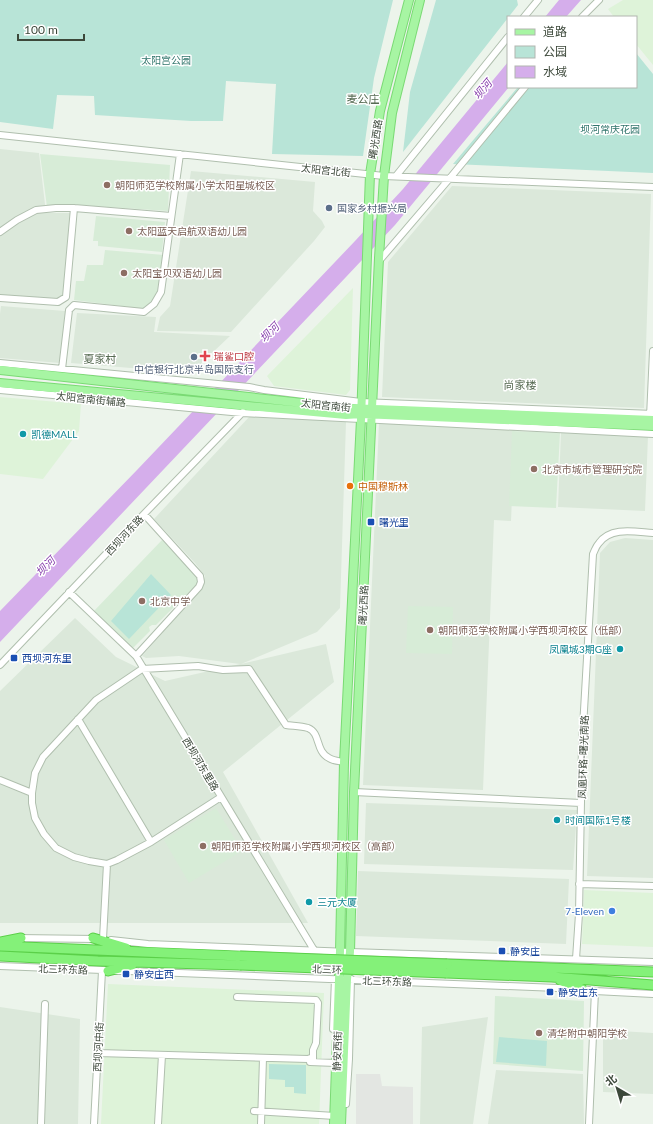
<svg xmlns="http://www.w3.org/2000/svg" width="653" height="1124" viewBox="0 0 653 1124" font-family="Lato,'Noto Sans SC',sans-serif">
  <style>
    .residential { fill: #dbe8da }
    .commercial { fill: #def3d9 }
    .education { fill: #d7ecd7 }
    .green { fill: #b8e4d7 }
    .parking { fill: #e3e6e2 }
    .water { fill: #d5aeeb }
    .lines { fill: none; stroke-linecap: round; stroke-linejoin: round }
    .minor-casing { stroke: #b0bfae; stroke-width: 8 }
    .major-casing { stroke: #7ada74; stroke-width: 10 }
    .highway-casing { stroke: #5bd049; stroke-width: 11 }
    .minor { stroke: #fff; stroke-width: 6 }
    .major { stroke: #a7f5a3; stroke-width: 8 }
    .highway { stroke: #84f179; stroke-width: 9 }
    .highway-bridge-casing { stroke: #5bd049; stroke-width: 11; stroke-linecap: butt }
    .highway-bridge { stroke: #84f179; stroke-width: 9 }
    .education-dot { fill: #8d6e63; stroke: #fff; stroke-width: 1.5 }
    .service-dot { fill: #5c6f8a; stroke: #fff; stroke-width: 1.5 }
    .health-dot { fill: #e0444e; stroke: #fff; stroke-width: 1.5 }
    .culture-dot { fill: #0f9aa8; stroke: #fff; stroke-width: 1.5 }
    .food-dot { fill: #e8710a; stroke: #fff; stroke-width: 1.5 }
    .transit-dot { fill: #1a4fb4; stroke: #fff; stroke-width: 1.5 }
    .shop-dot { fill: #3f7fe0; stroke: #fff; stroke-width: 1.5 }
    .labels { text-anchor: middle; dominant-baseline: central; stroke-width: 3; stroke-linejoin: round; paint-order: stroke }
    .park-label { font-size: 10px; fill: #31756c; stroke: #fff }
    .street-label { font-size: 10px; fill: #3c483a; stroke: #fff }
    .education-label { font-size: 10px; fill: #785e54; stroke: #fff; text-anchor: start }
    .service-label { font-size: 10px; fill: #4e5e75; stroke: #fff; text-anchor: start }
    .health-label { font-size: 10px; fill: #be3a42; stroke: #fff; text-anchor: start }
    .culture-label { font-size: 10px; fill: #0d838f; stroke: #fff; text-anchor: start }
    .food-label { font-size: 10px; fill: #c56008; stroke: #fff; text-anchor: start }
    .transit-label { font-size: 10px; fill: #164399; stroke: #fff; text-anchor: start }
    .shop-label { font-size: 10px; fill: #366cbe; stroke: #fff; text-anchor: end }
    .water-label { font-size: 11px; font-style: italic; fill: #853bab; stroke: #fff }
    .neighbourhood-label { font-size: 11px; fill: #566a52; stroke: #fff }
  </style>
  <rect width="100%" height="100%" fill="#ecf4eb"/>
  <!-- residential -->
  <path class="residential" d="M0,149l39,4 7,60h30l-10,82 -8,6 -58,-5z
    M191,171l124,11 -2,29 9,10 3,6 -11,14 -83,91 -74,-1 3,-14 10,-11z
    M452,186l199,8 -7,214 -262,-11 6,-135z
    M1,306l64,5 -5,52 -60,-5v-44z
    M77,313l79,4 -2,15 76,4 -39,37 -120,-10z
    M250,416l96,6 -6,186 -23,24 -76,32 85,-20 8,38 -111,90 85,151h-308v-232l75,-73 41,39 49,24 75,-17 -61,-8 -33,2 -4,-2 60,-68 3,-12 -10,-13 -41,-44z
    M379,423l136,5 -4,93 -17,-1 -11,270 -120,-5z
    M561,433l87,3 -3,75 -87,-4z
    M625,538l28,2v338l-66,-2 13,-323 10,-11z
    M366,803l211,7 -4,60 -209,-6z
    M358,871l211,8 -3,65 -210,-8z
    M0,1007l80,12 -2,105h-78z
    M488,1017l-15,107h-53l2,-97z
    M603,1030l50,3v61l-50,-2z
    M496,1070l87,4 1,50h-96z"/>
  <!-- commercial -->
  <path class="commercial" d="M623,0h30v65l-17,-21v-27h-22l-6,-8z
    M353,288l-3,102 -4,5 -72,-9 -7,-10z
    M0,397l81,7 -2,27 -36,48 -43,-5z
    M584,890l69,3v54l-71,-3z
    M108,984l216,9 -5,131h-218z"/>
  <!-- education -->
  <path class="education" d="M40,154l130,11 -2,46 -104,-7 -17,3z
    M96,216l69,6 -3,30 -64,-6v-5h-5z
    M105,250l59,5 -5,37 -6,10 -8,7 -71,-9 2,-19h8l3,-16h16z
    M512,431l48,2 -4,75 -47,-2z
    M162,540l35,37 1,5 -3,4 -39,39h-4l-3,2 1,4 -18,18 -38,-38z
    M408,606l45,1 -1,47 -46,-1z
    M216,808l26,43 -53,32 -25,-43z
    M495,996l89,5 -1,70 -90,-7z"/>
  <!-- green -->
  <path class="green" d="M0,0h393l-19,78 -11,78 -91,-2 4,-70 -50,-3 -3,40h-32l-96,-6 -1,-19 -37,-1 -4,34 -53,-7z
    M436,0h81l1,5 -115,147 7,-60z
    M636,53l17,21v99l-200,-9 65,-77h118z
    M151,574l20,21 -42,44 -18,-18z
    M499,1037l48,4 -1,25 -50,-4z
    M269,1064l37,1v29l-12,-1v-6h-9v-7l-16,-1z"/>
  <!-- parking -->
  <path class="parking" d="M356,1074h24l2,12 31,1v37h-57z"/>
  <!-- water -->
  <path class="water" d="M559,0h22l-15,17h-21z
    M508,62l1,25 -114,138 -49,52 -346,365v-31l137,-141 218,-229 48,-52z"/>
  <g class="lines">
    <!-- minor casing -->
    <g class="minor-casing">
      <path id="minor" d="M524,17l14,-17
        M582,17l17,-17
        M0,135l384,41 269,11
        M396,176l112,-139
        M0,232l17,-12 19,-10 20,-2h18l97,8
        M379,261l71,-83 75,-91
        M0,298l58,4 8,-5 8,-89
        M0,363l249,24 15,3 97,12 292,12
        M62,369l7,-59 5,-5 70,7 10,-8 7,-12 19,-138
        M0,390l242,23 411,21
        M650,417l3,-66
        M69,592l67,64 178,294
        M136,656l63,-69 2,-5 -1,-6 -56,-62
        M0,665l144,-151 99,-102
        M78,719l73,123
        M0,780l32,13
        M354,792l227,11
        M107,864l10,-4 34,-18 70,-45
        M579,884l74,2
        M17,938l79,1
        M103,939l4,-75 -18,-3 -15,-4 -18,-9 -12,-14 -9,-16 -3,-15v-10l3,-20 8,-16 53,-57 46,-31 56,-3 25,4 26,-1 37,56c7,1 15,1 22,3 13,5 7,23 21,30 4,3 10,3 15,4
        M111,940l37,4 202,8 303,10
        M576,959l3,-45 3,-169 11,-191c2,-4 3,-8 6,-11 12,-17 37,-11 54,-10
        M0,966l582,23 13,2 58,3
        M237,997l79,3 2,3 -2,40 -3,7v12
        M333,1029l2,-50
        M98,1053l210,6 5,-2
        M310,1062l26,1
        M346,1104l3,-45 2,-80
        M254,1111l81,5
        M41,1124l4,-120
        M94,1124l8,-153
        M158,1124l4,-69
        M261,1124l2,-66
        M589,1124l6,-133"/>
    </g>
    <!-- major casing -->
    <g class="major-casing">
      <path id="major" d="M0,370l349,38 304,12
        M0,383l346,32 15,-1 292,12
        M334,1124l6,-173 4,-189 17,-343 9,-245 10,-63 29,-111
        M341,1124l6,-145 3,-27 4,-160 25,-534 5,-82 8,-63 28,-113"/>
    </g>
    <!-- highway casing -->
    <g class="highway-casing">
      <path id="highway" d="M93,938l33,10
        M0,942l21,-4
        M0,946l240,10
        M0,956l98,5 142,4
        M447,964l206,8
        M108,971l24,-6
        M446,973l106,4 101,8
        M560,980l22,9"/>
    </g>
    <!-- minor -->
    <use href="#minor" class="minor"/>
    <!-- major -->
    <use href="#major" class="major"/>
    <!-- highway -->
    <use href="#highway" class="highway"/>
    <!-- highway-bridge casing -->
    <g class="highway-bridge-casing">
      <path id="highway-bridge" d="M240,956l207,8
        M240,965l206,8"/>
    </g>
    <!-- highway-bridge -->
    <use href="#highway-bridge" class="highway-bridge"/>
  </g>
  <!-- markers -->
  <g class="education-dot">
    <circle cx="107" cy="185" r="4"/>
    <circle cx="129" cy="231" r="4"/>
    <circle cx="124" cy="273" r="4"/>
    <circle cx="534" cy="469" r="4"/>
    <circle cx="142" cy="601" r="4"/>
    <circle cx="430" cy="630" r="4"/>
    <circle cx="203" cy="846" r="4"/>
    <circle cx="539" cy="1033" r="4"/>
  </g>
  <g class="service-dot">
    <circle cx="329" cy="208" r="4"/>
    <circle cx="194" cy="357" r="4"/>
  </g>
  <path class="health-dot" d="M203 350h4v4h4v4h-4v4h-4v-4h-4v-4h4z"/>
  <g class="culture-dot">
    <circle cx="23" cy="434" r="4"/>
    <circle cx="620" cy="649" r="4"/>
    <circle cx="557" cy="820" r="4"/>
    <circle cx="309" cy="902" r="4"/>
  </g>
  <circle class="food-dot" cx="350" cy="486" r="4"/>
  <g class="transit-dot">
    <rect x="367" y="518" width="8" height="8" rx="2"/>
    <rect x="10" y="654" width="8" height="8" rx="2"/>
    <rect x="498" y="947" width="8" height="8" rx="2"/>
    <rect x="122" y="970" width="8" height="8" rx="2"/>
    <rect x="546" y="988" width="8" height="8" rx="2"/>
  </g>
  <circle class="shop-dot" cx="612" cy="911" r="4"/>
  <g class="labels">
    <!-- park labels -->
    <g class="park-label">
      <text x="166" y="60">太阳宫公园</text>
      <text x="610" y="129">坝河常庆花园</text>
    </g>
    <!-- street labels -->
    <g class="street-label">
      <text transform="translate(375 139) rotate(-81)">曙光西路</text>
      <text transform="translate(326 170) rotate(6)">太阳宫北街</text>
      <text transform="translate(91 399) rotate(6)">太阳宫南街辅路</text>
      <text transform="translate(326 405) rotate(6)">太阳宫南街</text>
      <text transform="translate(124 535) rotate(-47)">西坝河东路</text>
      <text transform="translate(363 605) rotate(-87)">曙光西路</text>
      <text transform="translate(583 757) rotate(-88)">凤凰环路-曙光南路</text>
      <text transform="translate(201 764) rotate(59)">西坝河东里路</text>
      <text transform="translate(63 969) rotate(2)">北三环东路</text>
      <text transform="translate(327 969) rotate(2)">北三环</text>
      <text transform="translate(387 981) rotate(2)">北三环东路</text>
      <text transform="translate(98 1047) rotate(-87)">西坝河中街</text>
      <text transform="translate(337 1051) rotate(-88)">静安西街</text>
    </g>
    <!-- education labels -->
    <g class="education-label">
      <text x="115" y="185">朝阳师范学校附属小学太阳星城校区</text>
      <text x="137" y="231">太阳蓝天启航双语幼儿园</text>
      <text x="132" y="273">太阳宝贝双语幼儿园</text>
      <text x="542" y="469">北京市城市管理研究院</text>
      <text x="150" y="601">北京中学</text>
      <text x="438" y="630">朝阳师范学校附属小学西坝河校区（低部）</text>
      <text x="211" y="846">朝阳师范学校附属小学西坝河校区（高部）</text>
      <text x="547" y="1033">清华附中朝阳学校</text>
    </g>
    <!-- service labels -->
    <g class="service-label">
      <text x="337" y="208">国家乡村振兴局</text>
      <text x="194" y="369" text-anchor="middle">中信银行北京半岛国际支行</text>
    </g>
    <!-- health labels -->
    <g class="health-label">
      <text x="214" y="356">瑞鲨口腔</text>
    </g>
    <!-- culture labels -->
    <g class="culture-label">
      <text x="31" y="434">凯德MALL</text>
      <text x="612" y="649" text-anchor="end">凤凰城3期G座</text>
      <text x="565" y="820">时间国际1号楼</text>
      <text x="317" y="902">三元大厦</text>
    </g>
    <!-- food labels -->
    <g class="food-label">
      <text x="358" y="486">中国穆斯林</text>
    </g>
    <!-- transit labels -->
    <g class="transit-label">
      <text x="379" y="522">曙光里</text>
      <text x="22" y="658">西坝河东里</text>
      <text x="510" y="951">静安庄</text>
      <text x="134" y="974">静安庄西</text>
      <text x="558" y="992">静安庄东</text>
    </g>
    <!-- shop labels -->
    <g class="shop-label">
      <text x="604" y="911">7-Eleven</text>
    </g>
    <!-- water labels -->
    <g class="water-label">
      <text transform="translate(482 89) rotate(-50)">坝河</text>
      <text transform="translate(269 332) rotate(-46)">坝河</text>
      <text transform="translate(45 566) rotate(-46)">坝河</text>
    </g>
    <!-- neighbourhood labels -->
    <g class="neighbourhood-label">
      <text x="363" y="98">麦公庄</text>
      <text x="100" y="358">夏家村</text>
      <text x="520" y="384">尚家楼</text>
    </g>
  </g>
  <!-- legend -->
  <rect x="507" y="16" width="130" height="72" fill="#ffffff" stroke="#b1b6b0"/>
  <rect x="515" y="29" width="20" height="6" fill="#a7f5a3" stroke="#b1b6b0"/>
  <text x="543" y="36" font-size="12" fill="#3c483a">道路</text>
  <rect x="515" y="46" width="20" height="12" fill="#b8e4d7" stroke="#b1b6b0"/>
  <text x="543" y="56" font-size="12" fill="#3c483a">公园</text>
  <rect x="515" y="66" width="20" height="12" fill="#d5aeeb" stroke="#b1b6b0"/>
  <text x="543" y="76" font-size="12" fill="#3c483a">水域</text>
  <!-- north arrow -->
  <g transform="translate(617 1088) rotate(322)" stroke="#ffffff" stroke-width="3" paint-order="stroke">
  <path d="M0-3L7 15L0 10L-7 15Z" fill="#3c483a"/>
  <text y="-6" font-size="11" font-weight="bold" text-anchor="middle" fill="#3c483a">北</text>
  </g>
  <!-- scale -->
  <path d="M18 34v6h66v-6" fill="none" stroke="#3c483a" stroke-width="2"/>
  <text x="24" y="34" font-size="12" fill="#3c483a" stroke="#ffffff" stroke-width="3" paint-order="stroke">100 m</text>
</svg>
